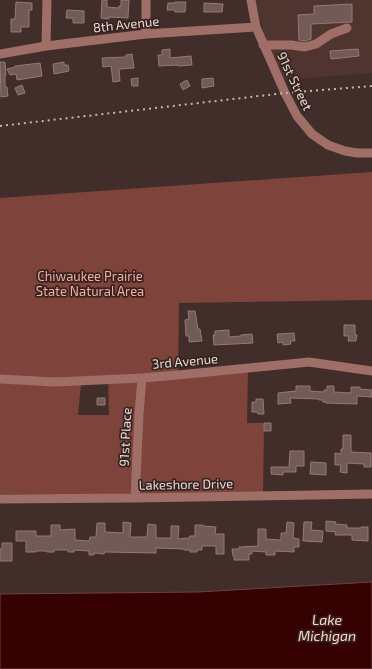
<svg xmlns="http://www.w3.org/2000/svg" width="372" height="669" viewBox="0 0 372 669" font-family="'Exo 2',sans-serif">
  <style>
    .built { fill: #50342f }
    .green { fill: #7e443b; fill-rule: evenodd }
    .water { fill: #360201; stroke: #6b4341 }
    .building { fill: #725b57; stroke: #937a76 }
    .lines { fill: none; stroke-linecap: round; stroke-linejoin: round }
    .minor { stroke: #9f6e66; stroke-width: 9 }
    .rail { stroke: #c6b7b3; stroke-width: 2; stroke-dasharray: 2 4; stroke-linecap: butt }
    .labels { text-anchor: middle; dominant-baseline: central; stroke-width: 3.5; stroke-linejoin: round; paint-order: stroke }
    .street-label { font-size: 13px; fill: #e8dad7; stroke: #36231f }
    .park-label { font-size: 13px; fill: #f7ada0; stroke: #36231f }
    .water-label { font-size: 14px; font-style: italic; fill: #fdd6cf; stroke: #36231f }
  </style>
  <rect width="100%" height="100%" fill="#412d29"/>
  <!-- built -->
  <path class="built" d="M255,0h117v73l-89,7 -19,-45z"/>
  <!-- green -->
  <path class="green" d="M372,172v128l-193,3 -1,72 70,-7 -1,55h17l-1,73 -146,-2h-117v-296zM108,376l1,39h-31l3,-31z"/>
  <!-- water -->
  <path class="water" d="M372,582v87h-372v-75l198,-2z"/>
  <!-- building -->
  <path class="building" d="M102,0h5v7l12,1v-2h2v-6h8l-1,18 -19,-1v2l-8,-1z
    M16,2l16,1v7h-3v17h-8v5h-10v-13h4z
    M175,2h11l-1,10h-10v-2h-8l1,-7h7z
    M204,3l19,1 -1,8h-18z
    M352,4v18l-41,2v15l-6,2 -6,-1 -1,-25 16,-1v-8z
    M67,10l17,1v12h-11v-5h-7z
    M170,49v9l21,-2 1,9 -14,1v-1l-19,1 -1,-11h4v-5z
    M358,49l1,7 -28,3 -1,-8z
    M132,54l2,14 -15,1 1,12 -7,1 -2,-16 -8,1 -1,-9 24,-1v-2z
    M0,62h5l1,13h-1v12h2l1,9 -7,1z
    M64,62v3h4l1,6 -15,3 -1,-10z
    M40,63l2,13 -25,4 -1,-6 -6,1 -3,-6 8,-2v-1z
    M138,78v8h-6l-1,-7z
    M213,78l1,8 -12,2v-9z
    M187,80l3,6 -7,4 -3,-6z
    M22,85l3,8 -7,2 -3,-7z
    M188,311h7l3,18h2l2,12 -13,1v-6h-3l-1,-16 4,-1z
    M344,325h11v10h2l-1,6h-8l1,-5h-5z
    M229,330v7l12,-1v-1l11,-1 1,9 -39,2 -1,-10h2v-4z
    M294,333l1,8h-5l1,3 -8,1v-3l-5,1 -1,-9z
    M296,386h14v5l14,1v-2h3v-4h7v6l17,1v-6h9v2l12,1v7l-15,-1v8l-31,-1v-1h-3v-2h-4v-1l-29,-1 1,5 -13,1v-11l18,-2z
    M97,398h8v7h-8z
    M256,399h7l1,15h-6l-1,-2h-5v-10h4z
    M264,423h7v8h-7z
    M343,435h8v17l20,1v14h-7v-3l-17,-1v10l-7,-1 1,-7h-6v-12l6,1v-5h2z
    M290,451h14v15h-8v6h-13v3l-12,-1v-7h18z
    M311,462l15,1v12l-16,-1z
    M326,521l10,1 -1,2 12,1v3h14v-1h7v14l-16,-1v-5h-17l1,-3 -10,-1z
    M123,522l8,1 -1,14h17l1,-13 8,1v13h15v-12h8l-1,13 11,-1 1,-2h5v-11h8v1l13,1 -1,7h9v20h-8v-8h-14v4h-5v2h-7v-2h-6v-1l-28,-1v5l-51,-1 -1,2 -10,-1v2h-5v-4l-15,-1v2h-6v-2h-14v2h-7v-1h-11v1h-10v-11h-10v-10h20v5h15v-11h9v5l15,-1v11l14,1 1,-4h6l1,-14h8v9l18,1z
    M287,522l7,1 -1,15 6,1v8h-5v5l-19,-1v4h-9v-3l-14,-1v3h-3v6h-15v-4h-1l-1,-7h7v-2l19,-1v-17h8v10l15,1v-7h5z
    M304,522h8l-1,8 12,1 -1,11 -19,-1z
    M2,543h10v18h-12v-12h2z"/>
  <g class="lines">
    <!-- minor -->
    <path class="minor" d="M251,0l5,27 29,66 12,23 15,18 16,11 17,6 12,2h15
      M146,34v-34
      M263,45h28l14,2 11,-3 15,-10 16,-6
      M46,46l1,-46
      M0,54l46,-8 100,-12 110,-7
      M0,379l55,3 87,-4 36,-3 131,-13 63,9
      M135,498l4,-84 3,-36
      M0,499l135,-1 237,-4"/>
    <!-- rail -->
    <path class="rail" d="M0,126l285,-33 87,-7"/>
  </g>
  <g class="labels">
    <!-- street labels -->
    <g class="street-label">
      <text transform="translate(126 24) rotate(-6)">8th Avenue</text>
      <text transform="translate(295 81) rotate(64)">91st Street</text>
      <text transform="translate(185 361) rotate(-5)">3rd Avenue</text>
      <text transform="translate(125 437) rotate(-87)">91st Place</text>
      <text transform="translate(186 484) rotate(-1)">Lakeshore Drive</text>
    </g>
    <!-- park labels -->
    <g class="park-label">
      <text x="90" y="276">Chiwaukee Prairie<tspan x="90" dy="15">State Natural Area</tspan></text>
    </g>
    <!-- water labels -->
    <g class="water-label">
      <text x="327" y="619">Lake<tspan x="327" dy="16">Michigan</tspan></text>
    </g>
  </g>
</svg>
